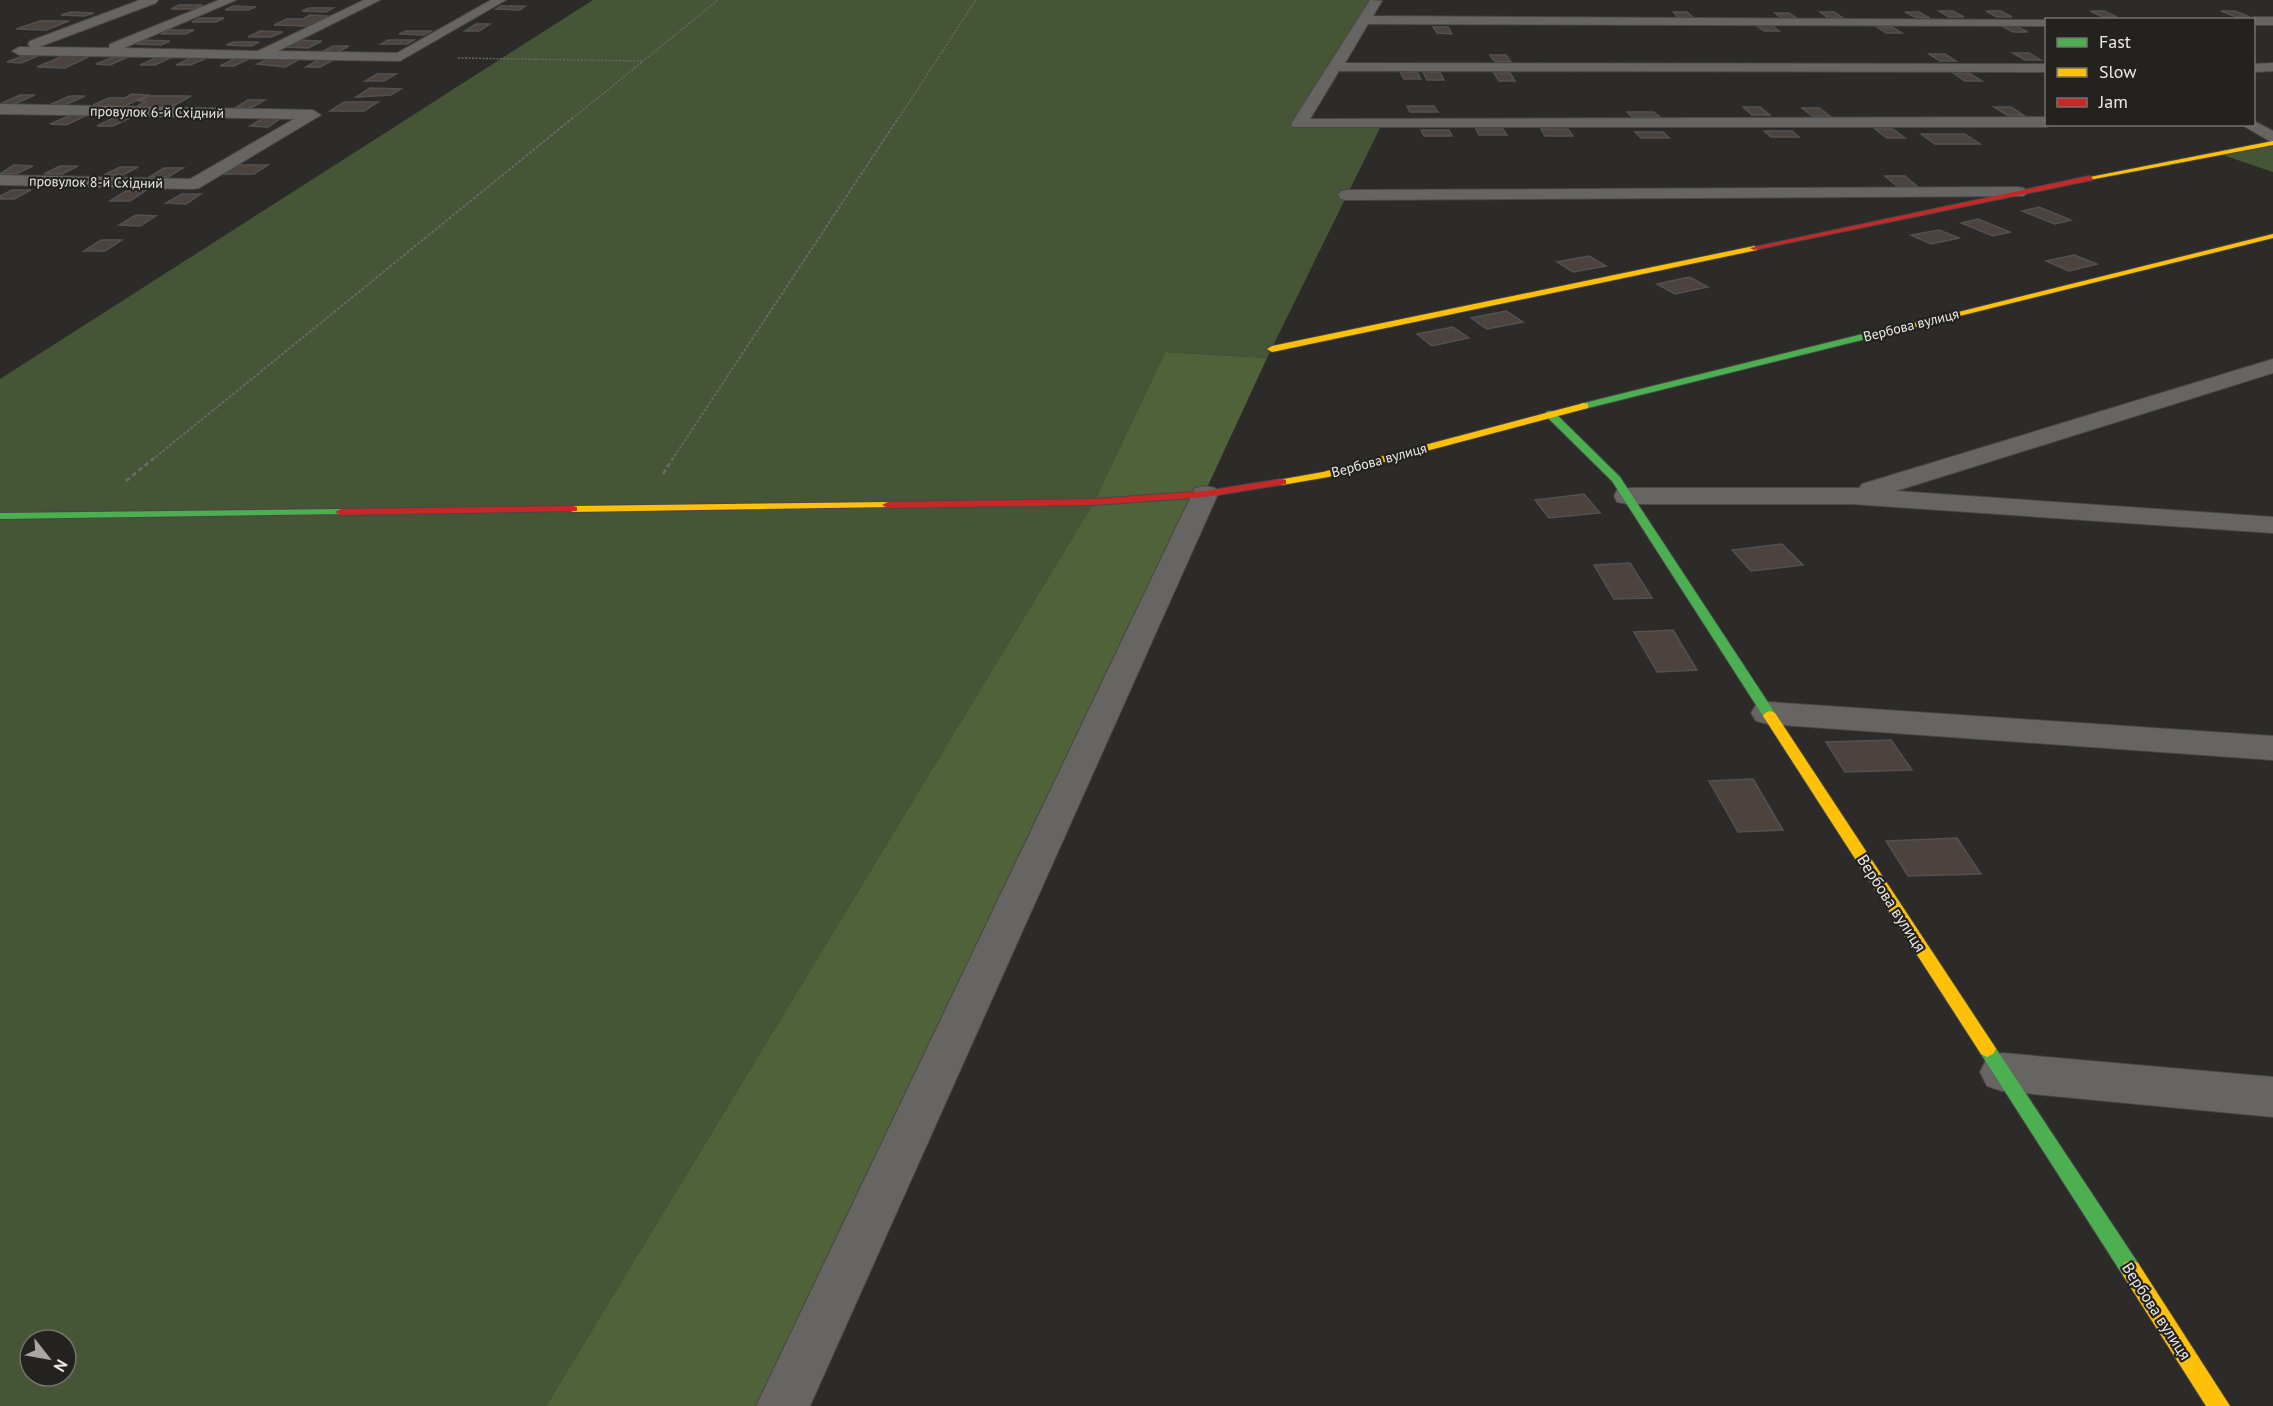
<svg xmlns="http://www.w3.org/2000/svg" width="2273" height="1406" viewBox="0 0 2273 1406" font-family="'PT Sans',sans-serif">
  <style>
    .green { fill: #465535; fill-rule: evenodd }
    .forest { fill: #4f6239 }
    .building { fill: #4c433e; stroke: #525150; stroke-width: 1.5 }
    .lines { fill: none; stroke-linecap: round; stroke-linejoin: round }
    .street-casing { stroke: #484745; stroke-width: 2 }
    .fast-casing { stroke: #484745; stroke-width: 2 }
    .slow-casing { stroke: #484745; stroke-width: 2 }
    .jam-casing { stroke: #484745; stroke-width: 2 }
    .path-far2 { stroke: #686765; stroke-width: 1.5; stroke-dasharray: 2 1.5; stroke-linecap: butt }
    .path-far1 { stroke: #686765; stroke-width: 2; stroke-dasharray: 3 1.5; stroke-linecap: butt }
    .path { stroke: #686765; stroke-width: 3; stroke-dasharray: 5 3; stroke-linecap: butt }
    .street { fill: #666564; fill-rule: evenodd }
    .fast { fill: #4caf50; fill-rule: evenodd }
    .slow { fill: #ffc107; fill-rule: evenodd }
    .jam { fill: #c62828; fill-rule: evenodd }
    .labels { text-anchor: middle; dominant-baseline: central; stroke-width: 4.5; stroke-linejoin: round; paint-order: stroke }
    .far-street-label { font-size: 14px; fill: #ebeae7; stroke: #23221e }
    .street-label { font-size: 16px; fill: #ebeae7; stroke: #23221e }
  </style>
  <rect width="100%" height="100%" fill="#2c2b29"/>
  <!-- green -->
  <path class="green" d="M593,0h784l-77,124h82l-115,234 -102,-6 -71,150 -548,904h-546v-1027zM30,1340h36v36h-36z
    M2273,143v29l-56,-19z"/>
  <!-- forest -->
  <path class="forest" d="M1165,352l102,6 -484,1048h-237l548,-904z"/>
  <!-- building -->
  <path class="building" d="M179,5h24l-8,4h-24z
    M233,6l23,1 -8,3h-23z
    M501,6h24l-5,4 -24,-1z
    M309,8h24l-7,4 -24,-1z
    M1939,11h14l11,6h-15z
    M1986,11h15l11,6h-15z
    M2090,11h14l13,6h-14z
    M2221,11h14l15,6h-14z
    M71,12l23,1 -10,3 -23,-1z
    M1673,12h14l7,6h-15z
    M1820,12h14l9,6h-15z
    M1905,12h14l11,6 -15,-1z
    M1775,13h14l9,6h-15z
    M310,15l20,1 -20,10 -36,-1 13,-6h16z
    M200,18h24l-8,4h-24z
    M40,21h29l-23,9 -30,-1z
    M476,24h14l-11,7h-14z
    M1756,25h15l8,6h-15z
    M2002,26h14l12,6h-15z
    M1433,27h15l4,7 -15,-1z
    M1877,27h15l10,6h-16z
    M169,30h25l-8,4h-25z
    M260,31l23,1 -12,5h-23z
    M406,31h25l-7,4 -25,-1z
    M145,40l25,1 -9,4 -25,-1z
    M294,40l28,1 -14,7 -28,-1z
    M388,40h26l-7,4h-26z
    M234,42h25l-8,4 -25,-1z
    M333,46h16l-15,8h-16z
    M2013,53h16l12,7h-16z
    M1929,54h16l11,7h-16z
    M26,55h14l-19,8 -14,-1z
    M1490,55h16l5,7h-16z
    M63,56h27l-25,12 -28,-1z
    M114,57h14l-18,8 -14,-1z
    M158,57h14l-17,8h-15z
    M193,57l14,1 -17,7h-14z
    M236,58h15l-17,8h-14z
    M268,59h32l-15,8 -28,-3z
    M320,59h15l-15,8h-14z
    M1400,72h17l4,7h-17z
    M1423,72h17l4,8h-17z
    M1494,73h16l5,8h-16z
    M1953,73h16l13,8h-17z
    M377,74h19l-12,7h-19z
    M370,88l31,1 -10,6 -35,2z
    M132,94l16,1 -23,11 -32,-1 16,-7h16z
    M20,95h15l-21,9h-14z
    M70,96h15l-20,9h-16z
    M149,96h42l-20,11 -34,-1 10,-5h-9z
    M248,100h17l-14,8h-16z
    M344,102h34l-14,9h-34z
    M1407,106h27l4,6h-28z
    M1743,107h17l10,8h-18z
    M1994,107h17l14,9 -18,-1z
    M1802,108h17l11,8h-18z
    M1627,112h27l6,5h-28z
    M71,115h16l-21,10 -16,-1z
    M118,116h16l-21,10h-16z
    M264,118h17l-13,9 -18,-1z
    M1476,129h27l4,6h-28z
    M1541,129h27l5,7h-28z
    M1875,129h18l12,9h-18z
    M1421,130h28l3,6h-28z
    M1764,131h28l7,6h-28z
    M1635,132h28l6,6h-28z
    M1921,134h44l15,10h-45z
    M14,165l19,1 -17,8h-16z
    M238,165h30l-14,9h-30z
    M60,166h18l-16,8h-18z
    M120,167h18l-15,8h-19z
    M164,168h19l-15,9h-19z
    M1885,176h20l13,11h-20z
    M12,190h19l-17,9h-14v-3z
    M126,191h19l-15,10h-20z
    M182,194h19l-15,10 -20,-1z
    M2039,207l32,13 -16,4 -33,-13z
    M136,215l20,1 -16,10 -21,-1z
    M1978,219l32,13 -17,4 -32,-13z
    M1939,230l20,8 -28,6 -20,-9z
    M101,240h21l-17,11h-21z
    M2074,255l23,9 -28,7 -23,-10z
    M1589,256l17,10 -33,6 -16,-10z
    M1689,277l19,10 -33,7 -18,-10z
    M1506,311l17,11 -36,7 -16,-11z
    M1453,327l16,11 -37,8 -15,-12z
    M1584,494l16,19 -51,5 -14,-18z
    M1782,544l21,21 -52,6 -19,-21z
    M1630,563l22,35 -38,1 -20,-34z
    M1673,630l24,40 -40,2 -23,-40z
    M1891,740l21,30 -67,2 -19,-30z
    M1753,779l30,51 -45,2 -29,-51z
    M1957,838l24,36 -73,2 -22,-35z"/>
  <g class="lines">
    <!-- street casing -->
    <g class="street-casing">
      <path id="street" d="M140,0h18l-2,3 -117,44 70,1 1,-4 109,-44h17l-112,48 134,3 106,-51h16l-102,51 119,2 94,-53h15l-106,61 -381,-6 -7,-4 7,-4h11l-2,-3 2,-3z
        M1370,0l12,1 -9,15 678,4h-5v6l-678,-2 -23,39 701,1v8l-707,-1 -29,48 736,-2v7h6l-6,3h-753l-2,-3z
        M2254,17h19v8h-19v-5h-6z
        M2273,63v8l-19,1v-8z
        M0,104l313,6 8,5 -122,73 -6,1 -193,-4v-10l190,4 104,-60 -294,-5z
        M2254,121l19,10v12l-33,-19h14z
        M2018,187l6,1 3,4 -3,4 -677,4 -6,-1 -3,-4 3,-4 6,-1z
        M2273,359v14l-377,118 377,26v16l-421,-29h-225l-10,-2 -3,-6 3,-6 10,-2h232l3,-4z
        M1205,486l10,2 3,6 -408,912h-54l436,-912 3,-6z
        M1768,702l505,34v24l-505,-36 -12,-3 -5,-8 5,-8z
        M2002,1053l271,24v40l-271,-26 -15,-5 -7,-14 7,-14z"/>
    </g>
    <!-- fast casing -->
    <g class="fast-casing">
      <path id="fast" d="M1891,327l5,3 -2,2 -310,77 -5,-3 1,-2z
        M1550,411l4,1 66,65 155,236 2,3 -2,3h-10l-153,-238 -66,-65v-4z
        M341,509l6,3 -2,2 -345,5v-6z
        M1987,1041l6,3 145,219 3,7 -3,7 -7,3 -7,-3 -143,-223 -3,-5 3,-5z"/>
    </g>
    <!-- slow casing -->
    <g class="slow-casing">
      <path id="slow" d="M2273,141v4l-184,35 -4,-2z
        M2273,234v4l-382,95 -5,-3z
        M1754,246l4,2 -1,2 -485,102 -5,-3 5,-3z
        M1584,403l4,1v4l-260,69 -46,8 -5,-3 1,-2 45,-8z
        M888,502l6,3 -2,2 -319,5 -6,-3 6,-3z
        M1770,711l5,2 218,331 3,5 -3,5 -6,3 -6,-3 -216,-335 -2,-3 2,-3z
        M2131,1260l7,3 92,143h-24l-82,-129 -3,-7 3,-7z"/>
    </g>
    <!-- jam casing -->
    <g class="jam-casing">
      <path id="jam" d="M2089,176l4,2 -1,2 -338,70 -4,-2z
        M1282,479l4,1v4l-81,13 -111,8 -206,3 -6,-3 6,-3 206,-3 111,-8z
        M573,506l4,1v4l-236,4 -6,-3 6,-3z"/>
    </g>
    <!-- path-far2 -->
    <path class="path-far2" d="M458,58l184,3
      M572,119l146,-119
      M898,119l78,-119"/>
    <!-- path-far1 -->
    <path class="path-far1" d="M152,460l422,-343
      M672,460l227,-343"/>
    <!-- path -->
    <path class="path" d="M663,474l10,-16
      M126,481l28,-23"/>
    <!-- street -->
    <use href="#street" class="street"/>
    <!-- fast -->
    <use href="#fast" class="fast"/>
    <!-- slow -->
    <use href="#slow" class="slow"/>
    <!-- jam -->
    <use href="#jam" class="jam"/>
  </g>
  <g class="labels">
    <!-- far-street labels -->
    <g class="far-street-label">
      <text transform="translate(157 112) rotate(1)">провулок 6-й Східний</text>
      <text transform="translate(96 182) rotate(1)">провулок 8-й Східний</text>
      <text transform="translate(1911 325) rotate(-14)">Вербова вулиця</text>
      <text transform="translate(1379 460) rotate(-15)">Вербова вулиця</text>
    </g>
    <!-- street labels -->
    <g class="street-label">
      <text transform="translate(1892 903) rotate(57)">Вербова вулиця</text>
      <text transform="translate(2157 1311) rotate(57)">Вербова вулиця</text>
    </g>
  </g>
  <!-- legend -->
  <rect x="2045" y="18" width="210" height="108" fill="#23221e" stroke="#73726e" stroke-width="1.5"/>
  <rect x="2057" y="38" width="30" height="9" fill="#4caf50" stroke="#73726e" stroke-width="1.5"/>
  <text x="2099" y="48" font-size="18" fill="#ebeae7">Fast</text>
  <rect x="2057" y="68" width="30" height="9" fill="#ffc107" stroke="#73726e" stroke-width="1.5"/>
  <text x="2099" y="78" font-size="18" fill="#ebeae7">Slow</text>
  <rect x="2057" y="98" width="30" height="9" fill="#c62828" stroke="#73726e" stroke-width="1.5"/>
  <text x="2099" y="108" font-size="18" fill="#ebeae7">Jam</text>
  <!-- north arrow -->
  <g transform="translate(48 1358) rotate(121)"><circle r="28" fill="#23221e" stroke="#73726e" stroke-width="1.5"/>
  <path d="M0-4.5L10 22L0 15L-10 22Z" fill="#a8a7a4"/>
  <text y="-9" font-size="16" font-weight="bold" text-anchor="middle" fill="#ebeae7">N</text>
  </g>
</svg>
